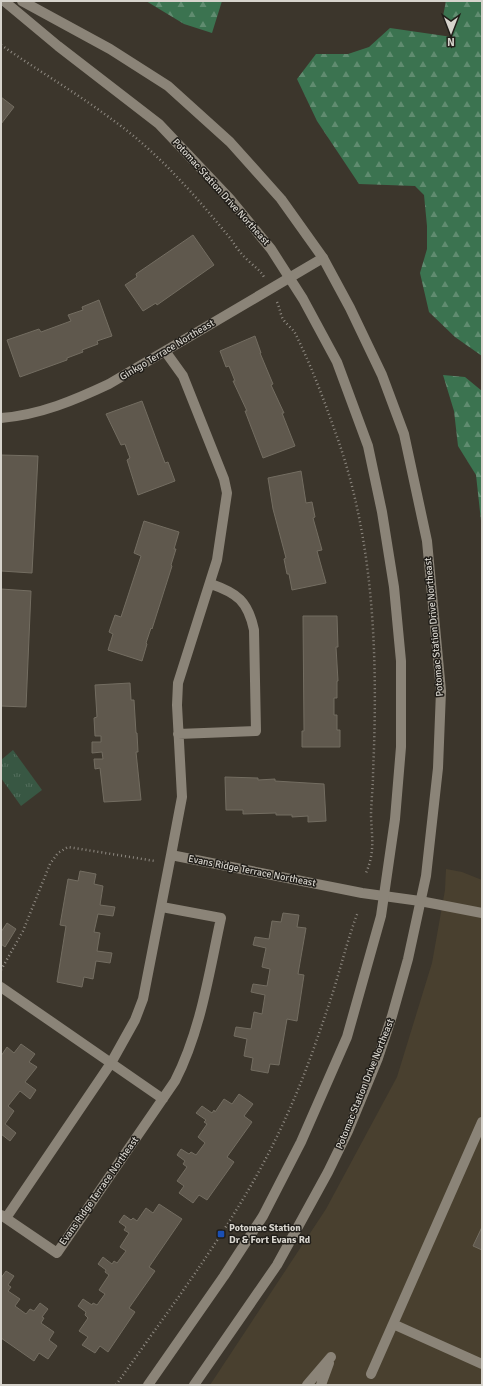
<svg xmlns="http://www.w3.org/2000/svg" width="483" height="1386" viewBox="0 0 483 1386" font-family="Signika,sans-serif">
  <style>
    .built { fill: #49402f }
    .forest { fill: url(#forest-firs) }
    .park { fill: url(#park-tufts) }
    .building { fill: #5f584d; stroke: #736d61 }
    .lines { fill: none; stroke-linecap: round; stroke-linejoin: round }
    .path { stroke: #8f8a82; stroke-width: 2.5; stroke-dasharray: 1 3; stroke-linecap: butt }
    .lane { stroke: #8b8478; stroke-width: 10 }
    .street { stroke: #8b8478; stroke-width: 10 }
    .secondary { stroke: #8b8478; stroke-width: 10 }
    .transit-dot { fill: #1a4fb4; stroke: #211e19; stroke-width: 1.5 }
    .labels { text-anchor: middle; dominant-baseline: central; stroke-width: 3; stroke-linejoin: round; paint-order: stroke }
    .street-label { font-size: 10px; fill: #d7d4cd; stroke: #211e19 }
    .poi-label { font-size: 10px; font-weight: bold; fill: #d7d4cd; stroke: #211e19; text-anchor: start }
  </style>
  <defs>
    <pattern id="forest-firs" width="22" height="20" patternUnits="userSpaceOnUse"><rect width="22" height="20" fill="#3b7350"/><path d="M5 1l3.5 6h-7zM16 11l3.5 6h-7z" fill="#608c70"/></pattern>
    <pattern id="park-tufts" width="24" height="20" patternUnits="userSpaceOnUse"><rect width="24" height="20" fill="#385743"/><path d="M3 7l-1-3M5 7V3M7 7l1-3M15 17l-1-3M17 17v-4M19 17l1-3" fill="none" stroke="#546e5d"/></pattern>
  </defs>
  <rect width="100%" height="100%" fill="#3c362c"/>
  <!-- built -->
  <path class="built" d="M446,869l16,3 20,8v505h-272l116,-176 71,-132 35,-114 13,-73z"/>
  <!-- forest -->
  <path class="forest" d="M146,1h76l-10,32 -28,-9z
    M446,1h36v355l-27,-19 -26,-25 -9,-39 7,-24v-23l-3,-31 -9,-9 -56,-2 -42,-63 -20,-42 19,-25h32l21,-7 21,-19 62,9 -9,-21z
    M443,375l22,2 17,14v139l-6,-55 -18,-29 -4,-35z"/>
  <!-- park -->
  <path class="park" d="M13,750l29,40 -21,16 -20,-28v-18z"/>
  <!-- building -->
  <path class="building" d="M1,97l13,10 -13,17z
    M193,235l21,30 -57,40 -1,-2 -13,8 -18,-26 12,-8 -1,-3z
    M99,300l13,36 -15,5 1,3 -16,6 1,2 -16,6v2l-47,17 -13,-37 32,-11 2,3 30,-11 -3,-6 15,-5 -1,-3z
    M255,336l6,17h-1l13,31 -2,1 13,28h-2l13,33 -32,12 -18,-47h2l-14,-30h2l-6,-15 -3,1 -6,-16z
    M142,401l23,62 3,-1 7,19 -37,14 -11,-35 3,-2 -5,-14 -4,1 -15,-31z
    M1,455l37,1 -6,117 -31,-2z
    M301,471l5,32 6,-1 3,15 -2,1 9,32 -5,1 9,32 -34,7 -3,-16h-2l-3,-15 2,-1 -13,-49 -5,-31z
    M144,521l35,11 -5,17h2l-5,16 1,1 -20,63 -1,-1 -5,15 1,1 -5,17 -34,-11 5,-16 -4,-2 6,-17 6,2 20,-61 -7,-3z
    M1,589l30,2 -5,116 -25,-1z
    M303,616h34l1,31h-2l2,34h-1v17h-3v17h3v15h3v17h-38v-16h2z
    M130,683l1,17h3l2,33h1l1,19h-2l5,48 -37,2 -4,-34 -5,1 -1,-10h9l-1,-7 -10,1v-11h9v-6h-6l-1,-18 3,-1 -2,-32z
    M225,777l33,1v2l17,-1v2l49,3 2,37 -18,1v-6l-16,1v-2h-16v-2l-33,1v-4h-17z
    M80,871l16,3 -2,10 9,2 -3,19 15,2 -2,9 -15,-2 -4,18 6,1 -3,18 15,2 -2,10 -14,-2 -3,18 -9,-2 -2,10 -25,-5 9,-56 -6,-1 8,-46 10,2z
    M283,913l16,2 -2,12 9,1 -8,46 6,1 -7,46 -10,-2 -8,46 -9,-1 -2,9 -17,-3 2,-12 -9,-2 3,-17 -13,-3 2,-9 15,2 3,-17 8,2 3,-19 -14,-3 2,-8 14,2 3,-17 -8,-2 4,-19 -13,-3 2,-8 14,2 3,-18 9,1z
    M7,923l9,6 -11,18 -4,-3v-12z
    M21,1044l14,10 -6,8 8,5 -12,15 11,8 -6,9 -10,-8 -12,15 6,5 -9,13 11,9 -6,8 -9,-7v-78l6,-9 7,6z
    M239,1094l14,10 -9,12 8,6 -25,35 7,5 -27,38 -8,-5 -6,8 -14,-10 5,-7 -7,-5 10,-14 -4,-3 2,-3 -8,-6 4,-6 8,5 2,-2 5,3 9,-12 -7,-6 9,-13 -3,-2 2,-2 -10,-7 6,-7 10,7 2,-3 1,2 9,-13 8,5z
    M159,1204l23,15 -33,48 6,4 -26,37 6,4 -27,40 -8,-6 -5,7 -13,-8 6,-8 -9,-6 9,-13 -3,-3 1,-3 -8,-6 5,-7 9,6 1,-2 4,2 8,-11 -6,-4 10,-15 -4,-3 1,-2 -8,-6 5,-7 9,7 2,-3 3,2 9,-12 -6,-4 9,-14 -5,-3 2,-3 -7,-5 5,-7 7,5 2,-2 4,3 9,-13 7,5z
    M482,1227v23l-9,-4z
    M6,1271l8,5 -6,9 3,2 -3,4 12,8 -5,7 11,8 4,-5 4,2 6,-8 8,6 -6,8 2,1 -3,5 13,9 -5,8 8,6 -9,13 -9,-6 -5,8 -33,-23v-60z"/>
  <g class="lines">
    <!-- path -->
    <path class="path" d="M1,45c36,25 74,47 109,73 47,33 84,76 120,120 6,9 13,19 22,26 5,5 8,6 12,13
      M277,302c3,6 3,12 6,17 3,5 9,9 12,14 16,32 29,67 41,101 39,108 42,227 37,340 0,14 -2,29 -2,43 1,21 4,35 -5,56
      M1,970l22,-39 27,-67 8,-11 10,-6 87,14
      M116,1385c61,-87 128,-173 171,-270 16,-35 29,-72 41,-108 11,-31 18,-64 30,-95"/>
    <!-- lane -->
    <path class="lane" d="M420,901l62,12
      M393,1324l89,40
      M371,1374l111,-252
      M307,1385l24,-28
      M321,1385l8,-22"/>
    <!-- street -->
    <path class="street" d="M165,351l18,25 41,103 3,14 -10,67 -39,123 -1,22 5,92 -11,58
      M1,418c39,-3 74,-18 108,-34l214,-126
      M178,734l78,-3 -2,-101c-6,-29 -17,-37 -43,-46
      M1,987l162,112
      M1,1215l56,38 118,-172c26,-51 34,-108 46,-163l-59,-11
      M6,1218l105,-155 24,-43 8,-21 28,-144 191,38 58,8"/>
    <!-- secondary -->
    <path class="secondary" d="M4,1l54,45 101,78 71,75 41,50 32,50 34,63 31,84 14,66 12,75 7,74v86l-6,72 -14,97 -34,121 -46,105 -38,74 -39,60 -76,109
      M22,1l88,48 58,37 62,56 51,57 42,59 27,50 32,67 22,59 23,107 14,150 -3,77 -12,108 -18,83 -16,57 -14,42 -30,73 -20,41 -51,93 -83,120"/>
  </g>
  <!-- markers -->
  <rect class="transit-dot" x="217" y="1230" width="8" height="8" rx="2"/>
  <g class="labels">
    <!-- street labels -->
    <g class="street-label">
      <text transform="translate(221 192) rotate(48)">Potomac Station Drive Northeast</text>
      <text transform="translate(167 350) rotate(-31)">Ginkgo Terrace Northeast</text>
      <text transform="translate(434 627) rotate(-95)">Potomac Station Drive Northeast</text>
      <text transform="translate(252 871) rotate(11)">Evans Ridge Terrace Northeast</text>
      <text transform="translate(365 1084) rotate(-68)">Potomac Station Drive Northeast</text>
      <text transform="translate(99 1191) rotate(-55)">Evans Ridge Terrace Northeast</text>
    </g>
    <!-- poi labels -->
    <g class="poi-label">
      <text x="229" y="1228">Potomac Station<tspan x="229" dy="12">Dr &amp; Fort Evans Rd</tspan></text>
    </g>
  </g>
  <!-- border -->
  <rect width="483" height="1386" fill="none" stroke="#d7d4cd" stroke-width="4"/>
  <!-- north arrow -->
  <g transform="translate(451 32) rotate(180)" stroke="#211e19" stroke-width="3" paint-order="stroke">
  <path d="M0-3L7 15L0 10L-7 15Z" fill="#d7d4cd"/>
  <text y="-6" font-size="11" font-weight="bold" text-anchor="middle" fill="#d7d4cd">N</text>
  </g>
</svg>
